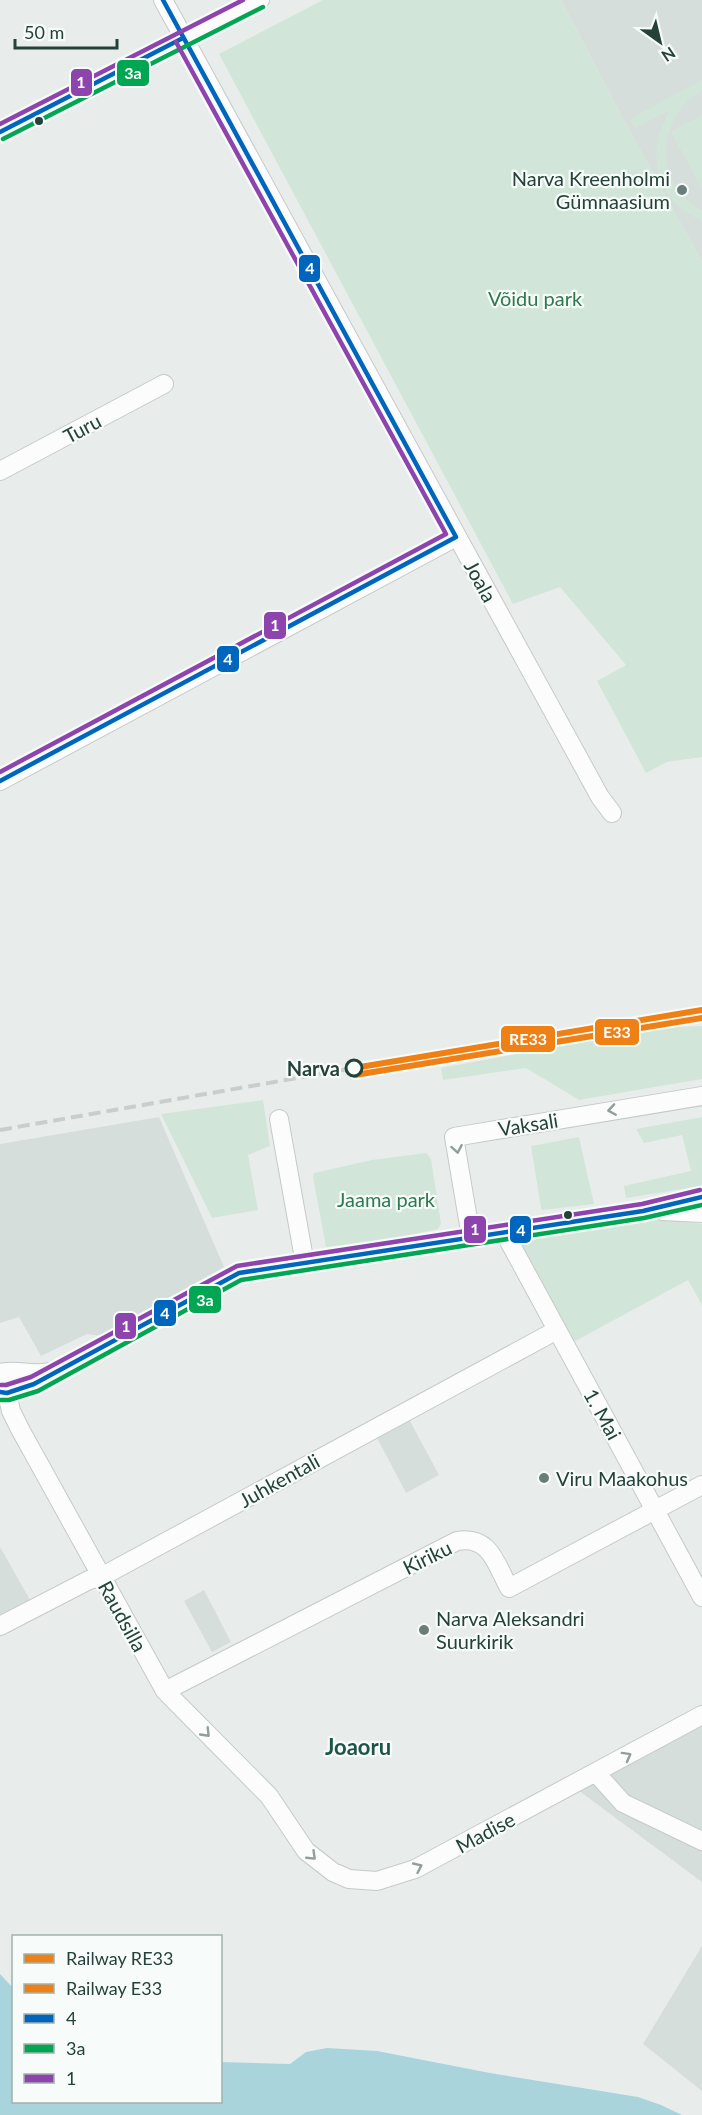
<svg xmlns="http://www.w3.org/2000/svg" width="702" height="2115" viewBox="0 0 702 2115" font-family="Lato,sans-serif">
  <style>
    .built { fill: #d6dedb }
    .green { fill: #d1e6d8 }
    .water { fill: #a9d4db }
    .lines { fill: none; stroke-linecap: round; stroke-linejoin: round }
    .minor-casing { stroke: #c5cac8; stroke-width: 20 }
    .minor { stroke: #fcfcfc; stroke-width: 18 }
    .rail { stroke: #c9cdcc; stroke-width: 4; stroke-dasharray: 12 6; stroke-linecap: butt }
    .bus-1-casing { stroke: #f7fbf9; stroke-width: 9 }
    .bus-2-casing { stroke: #f7fbf9; stroke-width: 9 }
    .bus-3-casing { stroke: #f7fbf9; stroke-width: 9 }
    .bus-1 { stroke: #0065bd; stroke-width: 4.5 }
    .bus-2 { stroke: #00a651; stroke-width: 4.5 }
    .bus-3 { stroke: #8e44ad; stroke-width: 4.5 }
    .rail-1-casing { stroke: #f7fbf9; stroke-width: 10 }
    .rail-2-casing { stroke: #f7fbf9; stroke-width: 10 }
    .rail-1 { stroke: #ef8016; stroke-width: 6 }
    .rail-2 { stroke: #ef8016; stroke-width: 6 }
    .oneway { stroke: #909f9b }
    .bus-dot { fill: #24423a; stroke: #f7fbf9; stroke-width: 2 }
    .poi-dot { fill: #697e78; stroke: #f7fbf9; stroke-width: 2 }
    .stop-dot { fill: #f7fbf9; stroke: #24423a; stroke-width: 3 }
    .labels { text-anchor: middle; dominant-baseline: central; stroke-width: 4.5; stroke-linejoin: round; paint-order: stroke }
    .poi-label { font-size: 20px; fill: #24423a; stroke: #f7fbf9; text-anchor: start }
    .park-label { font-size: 20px; fill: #2d7a4b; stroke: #f7fbf9 }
    .street-label { font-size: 20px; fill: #24423a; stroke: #f7fbf9 }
    .stop-label { font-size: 20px; font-weight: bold; fill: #24423a; stroke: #f7fbf9; text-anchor: end }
    .quarter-label { font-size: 22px; font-weight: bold; fill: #1f5548; stroke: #f7fbf9 }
    .line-badge { stroke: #f7fbf9; stroke-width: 2 }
    .badge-label { font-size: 16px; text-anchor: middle; font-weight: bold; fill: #fff }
  </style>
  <rect width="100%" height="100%" fill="#e8edeb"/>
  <!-- built -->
  <path class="built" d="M561,0h141v262l-79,-143z
    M159,1117l65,150 -122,69 -15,-2 -46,22 -22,-39 -19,6v-179z
    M410,1421l29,54 -33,18 -29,-55z
    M0,1547l38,67 -38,23z
    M204,1590l27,52 -19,10 -28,-51z
    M702,1722v160l-124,-92z
    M702,1946v145l-59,-47z"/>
  <!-- green -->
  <path class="green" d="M323,0h238l62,119 79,143v495l-35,5 -21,11 -49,-92 29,-16 -66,-78 -47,17 -294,-550z
    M702,80v11c-47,26 -49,95 0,119v11c-48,-21 -57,-68 -32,-111l-35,18 -5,-9z
    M702,115v73l-31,-56z
    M702,1026v53l-123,21 -53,-32 -83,12 -2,-12 216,-40z
    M263,1100l7,46 -22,9 10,55 -46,8 -51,-104z
    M702,1117v69l-76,12 -2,-12 67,-15 -9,-36 -38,8 -8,-14z
    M579,1137l15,67 -52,6 -1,-2 -10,-62z
    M426,1153l5,6 10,65 -3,5 -47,10 -65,8 -13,-70 1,-4 58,-13z
    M641,1216l61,8v81l-14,-25 -120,65 -59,-110z"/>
  <!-- water -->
  <path class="water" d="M0,1974l13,14 1,114h206l1,-40 69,2 16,-12 21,-4 50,3 113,22 148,24 23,8 21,10h-682z"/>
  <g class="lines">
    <!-- minor casing -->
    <g class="minor-casing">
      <path id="minor" d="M163,0l437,797 12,16
        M0,132l260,-132
        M0,471l164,-87
        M0,781l456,-244
        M279,1119l26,145
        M663,1211l39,2
        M504,1232l198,365
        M471,1237l-17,-100 248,-41
        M0,1373c16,-4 33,3 49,-1
        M0,1392l7,1 27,-9 205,-111 404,-62 59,-14
        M7,1393l4,18 10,20 144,260 104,105 37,55 27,21 16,7 28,2 38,-12 287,-154
        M0,1626l89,-46 12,-3 456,-247
        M165,1691l292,-150c33,-6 39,23 52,47l193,-103
        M596,1773l27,30 79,38"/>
    </g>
    <!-- minor -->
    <use href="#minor" class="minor"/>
    <!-- rail -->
    <path class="rail" d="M0,1130l354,-62"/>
    <!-- bus-1 casing -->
    <g class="bus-1-casing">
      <path id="bus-1" d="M163,0l293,537
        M0,132l183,-94
        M0,781l456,-244
        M0,1392l7,1 27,-9 205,-111 404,-62 59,-14"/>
    </g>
    <!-- bus-2 casing -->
    <g class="bus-2-casing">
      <path id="bus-2" d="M3,139l260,-132
        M0,1400h9l29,-9 203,-111 403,-62 58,-13"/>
    </g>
    <!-- bus-3 casing -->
    <g class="bus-3-casing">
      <path id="bus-3" d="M0,124l243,-124
        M0,772l446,-238 -270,-492
        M1,1385h5l25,-8 206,-111 405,-62 58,-14"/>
    </g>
    <!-- bus-1 -->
    <use href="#bus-1" class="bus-1"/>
    <!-- bus-2 -->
    <use href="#bus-2" class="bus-2"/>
    <!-- bus-3 -->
    <use href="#bus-3" class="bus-3"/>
    <!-- rail-1 casing -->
    <g class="rail-1-casing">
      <path id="rail-1" d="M354,1068l348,-58"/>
    </g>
    <!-- rail-2 casing -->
    <g class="rail-2-casing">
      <path id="rail-2" d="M355,1075l347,-57"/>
    </g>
    <!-- rail-1 -->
    <use href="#rail-1" class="rail-1"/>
    <!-- rail-2 -->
    <use href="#rail-2" class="rail-2"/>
  </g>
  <!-- one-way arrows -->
  <defs><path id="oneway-chevron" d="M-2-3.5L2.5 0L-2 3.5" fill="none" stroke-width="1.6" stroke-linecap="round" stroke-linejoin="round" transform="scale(1.5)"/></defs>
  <g class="oneway">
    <use href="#oneway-chevron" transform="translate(612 1110) rotate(171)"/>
    <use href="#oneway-chevron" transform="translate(457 1149) rotate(80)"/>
    <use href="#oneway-chevron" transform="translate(206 1733) rotate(46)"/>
    <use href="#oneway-chevron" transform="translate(627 1756) rotate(-29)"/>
    <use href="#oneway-chevron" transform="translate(312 1856) rotate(44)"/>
    <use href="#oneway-chevron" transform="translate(418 1867) rotate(-25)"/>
  </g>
  <!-- markers -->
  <g class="bus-dot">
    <circle cx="39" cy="121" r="5"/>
    <circle cx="568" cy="1215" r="5"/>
  </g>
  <g class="poi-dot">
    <circle cx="682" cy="190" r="6"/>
    <circle cx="544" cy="1478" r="6"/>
    <circle cx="424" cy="1630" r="6"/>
  </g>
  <circle class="stop-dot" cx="354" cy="1068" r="8"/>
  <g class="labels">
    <!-- poi labels -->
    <g class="poi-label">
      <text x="670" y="178" text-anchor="end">Narva Kreenholmi<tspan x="670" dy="23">Gümnaasium</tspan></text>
      <text x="556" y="1478">Viru Maakohus</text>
      <text x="436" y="1618">Narva Aleksandri<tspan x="436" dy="23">Suurkirik</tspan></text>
    </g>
    <!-- park labels -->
    <g class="park-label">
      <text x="535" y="298">Võidu park</text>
      <text x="386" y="1199">Jaama park</text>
    </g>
    <!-- street labels -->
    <g class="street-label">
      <text transform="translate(82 428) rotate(-28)">Turu</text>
      <text transform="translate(481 581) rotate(61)">Joala</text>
      <text transform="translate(528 1124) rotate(-9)">Vaksali</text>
      <text transform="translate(603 1414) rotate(61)">1. Mai</text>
      <text transform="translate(279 1480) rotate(-29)">Juhkentali</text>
      <text transform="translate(427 1557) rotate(-26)">Kiriku</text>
      <text transform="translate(123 1616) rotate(61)">Raudsilla</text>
      <text transform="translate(485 1832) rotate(-28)">Madise</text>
    </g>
    <!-- stop labels -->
    <g class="stop-label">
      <text x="340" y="1068">Narva</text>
    </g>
    <!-- quarter labels -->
    <g class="quarter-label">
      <text x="358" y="1746">Joaoru</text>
    </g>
  </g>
  <g class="line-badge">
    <rect x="116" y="59" width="34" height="28" rx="6" fill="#00a651"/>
    <rect x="70" y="68" width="23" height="29" rx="6" fill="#8e44ad"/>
    <rect x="298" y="254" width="23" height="29" rx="6" fill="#0065bd"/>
    <rect x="263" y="611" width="24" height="29" rx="6" fill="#8e44ad"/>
    <rect x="216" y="645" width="24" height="28" rx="6" fill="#0065bd"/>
    <rect x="594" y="1018" width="46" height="28" rx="6" fill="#ef8016"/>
    <rect x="500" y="1025" width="56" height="28" rx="6" fill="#ef8016"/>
    <rect x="463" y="1215" width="24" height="29" rx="6" fill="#8e44ad"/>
    <rect x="509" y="1215" width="23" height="29" rx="6" fill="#0065bd"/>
    <rect x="188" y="1285" width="34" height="29" rx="6" fill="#00a651"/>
    <rect x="153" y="1299" width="24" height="28" rx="6" fill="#0065bd"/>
    <rect x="114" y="1312" width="23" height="28" rx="6" fill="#8e44ad"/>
  </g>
  <g class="badge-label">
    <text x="133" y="79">3a</text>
    <text x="81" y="88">1</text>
    <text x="310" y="274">4</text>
    <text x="275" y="631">1</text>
    <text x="228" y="665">4</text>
    <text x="617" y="1038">E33</text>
    <text x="528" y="1045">RE33</text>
    <text x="475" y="1235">1</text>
    <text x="521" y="1236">4</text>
    <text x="205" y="1306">3a</text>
    <text x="165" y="1319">4</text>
    <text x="126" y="1332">1</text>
  </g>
  <!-- legend -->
  <rect x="12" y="1935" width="210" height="168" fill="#f7fbf9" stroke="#a3b1ad" stroke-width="1.5"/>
  <rect x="24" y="1954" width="30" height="9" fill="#ef8016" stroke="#a3b1ad" stroke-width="1.5"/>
  <text x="66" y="1965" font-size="18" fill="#24423a">Railway RE33</text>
  <rect x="24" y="1984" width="30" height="9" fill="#ef8016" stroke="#a3b1ad" stroke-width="1.5"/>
  <text x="66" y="1995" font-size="18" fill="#24423a">Railway E33</text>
  <rect x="24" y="2014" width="30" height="9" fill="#0065bd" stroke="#a3b1ad" stroke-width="1.5"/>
  <text x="66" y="2025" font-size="18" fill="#24423a">4</text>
  <rect x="24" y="2044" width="30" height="9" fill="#00a651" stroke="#a3b1ad" stroke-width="1.5"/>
  <text x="66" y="2055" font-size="18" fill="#24423a">3a</text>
  <rect x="24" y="2074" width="30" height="9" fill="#8e44ad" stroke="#a3b1ad" stroke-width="1.5"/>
  <text x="66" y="2085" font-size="18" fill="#24423a">1</text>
  <!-- north arrow -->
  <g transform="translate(660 42) rotate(146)" stroke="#f7fbf9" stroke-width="4.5" paint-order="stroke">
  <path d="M0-4.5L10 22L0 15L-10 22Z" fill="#24423a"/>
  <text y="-9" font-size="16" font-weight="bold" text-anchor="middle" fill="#24423a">N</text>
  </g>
  <!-- scale -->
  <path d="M15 39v9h102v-9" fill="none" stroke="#24423a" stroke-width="3"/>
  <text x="24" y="39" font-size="18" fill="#24423a" stroke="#f7fbf9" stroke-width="4.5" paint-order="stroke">50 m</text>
</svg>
